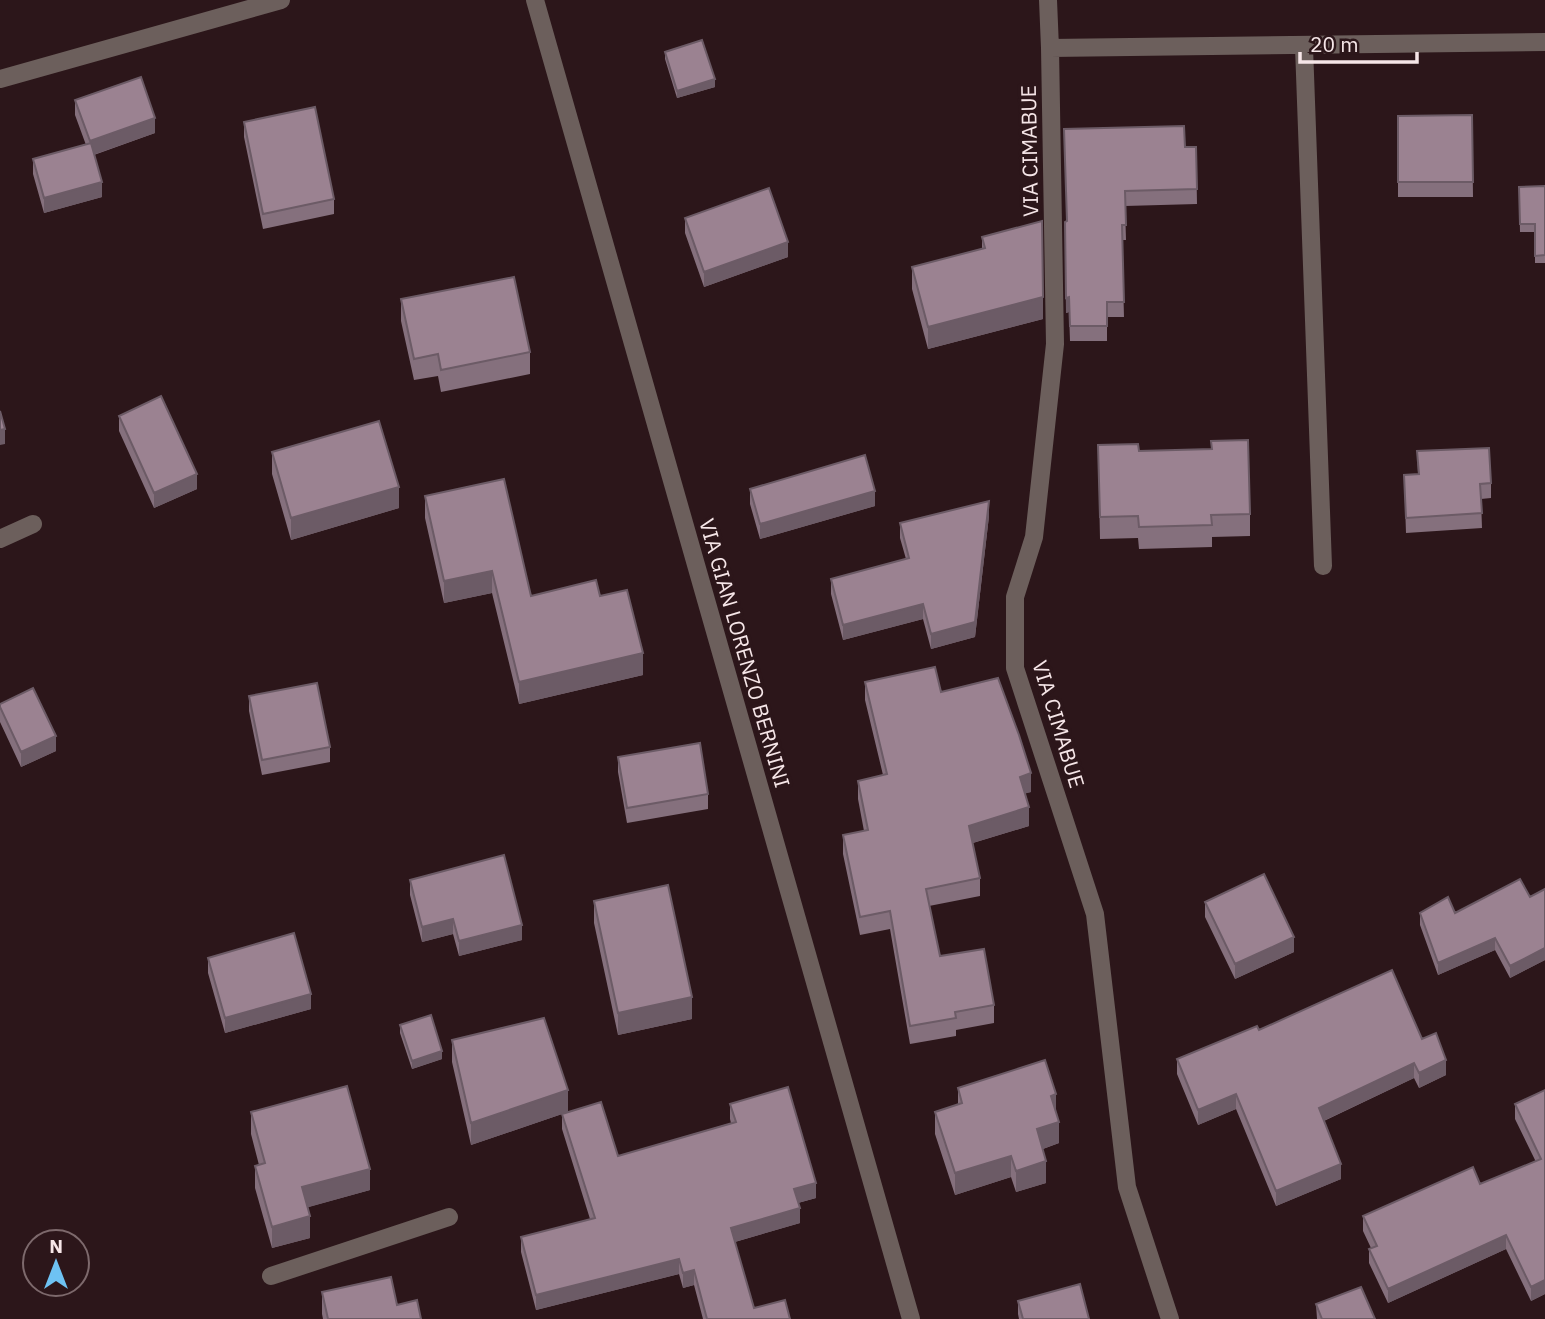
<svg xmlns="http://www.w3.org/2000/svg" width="1545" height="1319" viewBox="0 0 1545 1319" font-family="'IBM Plex Sans',sans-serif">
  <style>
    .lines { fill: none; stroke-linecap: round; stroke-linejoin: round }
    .minor { stroke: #6c5f5c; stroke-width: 18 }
    .wall { fill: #85707d }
    .shaded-wall { fill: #6c5b66 }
    .building { fill: #9b8291; stroke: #6c5b66; stroke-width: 2 }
    .labels { text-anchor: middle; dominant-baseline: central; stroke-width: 7; stroke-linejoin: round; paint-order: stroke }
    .street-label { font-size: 21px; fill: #f6e6e8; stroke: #2c161a }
  </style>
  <rect width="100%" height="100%" fill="#2c161a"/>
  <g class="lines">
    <!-- minor -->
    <path class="minor" d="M535,0l376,1319
      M1048,0l2,48 495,-6
      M1304,47l19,519
      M1050,48l5,296 -21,193 -19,60v71l80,246 32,273 43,132
      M0,79l281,-79
      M0,539l33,-15
      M271,1276l178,-59"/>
  </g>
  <!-- wall -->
  <path class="wall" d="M665,52l50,35 -38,11 -12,-39z
    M75,100l80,33 -61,22 8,42 -58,16 -11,-39v-15l53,-14 -11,-30z
    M1472,115l1,82h-75v-81z
    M244,122l90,77v15l-71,15 -19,-92z
    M1185,147h11l1,57 -72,2 1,34h-4l2,77h-17v24h-37l-1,-29 -3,1 -1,-91z
    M1545,186v77h-10v-31h-15l-1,-45z
    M685,218l103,39 -84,30 -19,-54z
    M982,237l61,82 -115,30 -16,-60v-22l70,-18z
    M401,299l129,53v22l-89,18 -3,-16 -24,4 -13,-59z
    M119,416l78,73 -43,19 -35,-77z
    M1098,445l41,6 111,63v22l-38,1v10l-73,2 -1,-11 -38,1z
    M1417,451l74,32v15l-10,1 1,29 -76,5 -2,-58 14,-1z
    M272,452l127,56 -108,32 -19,-66z
    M750,489l125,17 -115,33 -10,-35z
    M425,496l106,100h69l43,79 -124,29 -27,-111 -48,10 -19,-85z
    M989,516l-14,121 -44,12 -8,-30 -80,21 -12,-46v-15l75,-20 -6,-21v-15z
    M865,682l76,10 90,100 -6,1 4,33 -56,17 7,35v18l-51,10 11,50 54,49v18l-38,7v6l-46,8 -20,-115 -30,6 -17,-81v-19l21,-4 -6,-32v-18l25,-6 -18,-75z
    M249,696l81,51v15l-68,13 -13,-64z
    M0,704l56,47 -35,16 -21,-45z
    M618,757l90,37v15l-81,14 -9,-51z
    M410,880l112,60 -63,16 -6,-22 -31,8 -12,-47z
    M1545,889v71l-35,18 -15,-28 -57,25 -18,-50v-12h35l75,-16z
    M594,901l98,118 -74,16 -24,-112z
    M1205,902l89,50 -59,27 -30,-62z
    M208,958l103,51 -86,24 -17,-60z
    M400,1025l42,34 -30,10 -12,-36z
    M1259,1030l163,9 24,36 -27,13 -5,-10 -90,43 17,58 -65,27 -40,-97 -38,16 -21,-51v-15z
    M452,1040l116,72 50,44 113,-33 -1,-4v-15l86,94 -18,5 2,20 -65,19 19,66 36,11h-87l-9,-34 -11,3 -4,-14 -143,36 -15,-58v-15l69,-18 -28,-90v-15l-91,31 -19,-83z
    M958,1088l98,24 3,31 -16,6 3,34 -30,9 -5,-15 -56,18 -20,-61v-22l23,-7z
    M1545,1090v204l-14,7 -25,-52 -118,54 -19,-40v-14l2,-1 -8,-17v-15l117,-32 56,-22 -21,-43v-15z
    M251,1112l119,78 -62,17 2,31 -38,10 -17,-60v-22l4,-1 -8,-31z
    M322,1292l75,13 24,14h-98l-1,-5z
    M1018,1301l71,18h-70l-1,-5z
    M1316,1304l59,15h-58z"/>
  <!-- shaded-wall -->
  <path class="shaded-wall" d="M715,79v8l-38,11v-7z
    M155,118v15l-65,23v-15z
    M102,182v15l-58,16v-15z
    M788,242v15l-84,30v-15z
    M1043,297v22l-115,30v-22z
    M1069,297v15l-3,1v-15z
    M5,429v15l-5,1v-15z
    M197,474v15l-43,19v-15z
    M399,487v21l-108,32v-22z
    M875,491v15l-115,33v-15z
    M989,501v15l-14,121 -44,12v-15z
    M492,571v22l-48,10v-22z
    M923,604v15l-80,21v-15z
    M643,653v22l-124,29v-22z
    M56,736v15l-35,16v-15z
    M1031,773v19l-11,3v-18z
    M1029,807v19l-60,18v-18z
    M453,919v15l-31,8v-15z
    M522,925v15l-63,16v-15z
    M1294,937v15l-59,27v-15z
    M1495,938v12l-57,25v-12z
    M1545,948v12l-35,18v-12z
    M311,994v15l-86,24v-15z
    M692,997v22l-74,16v-22z
    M442,1051v8l-30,10v-8z
    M1446,1060v15l-27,13v-15z
    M1414,1063v15l-95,45v-15z
    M568,1090v22l-97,33v-22z
    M1056,1094v21l-5,-19z
    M1236,1094v15l-38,16v-15z
    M1059,1122v21l-22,8v-22z
    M1011,1156v21l-56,18v-22z
    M1046,1161v22l-30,9v-21z
    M1341,1164v15l-65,27v-15z
    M370,1169v21l-68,19v-22z
    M816,1183v15l-22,6v-15z
    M800,1208v15l-69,20v-15z
    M310,1216v22l-38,10v-21z
    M1506,1235v14l-118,54v-14z
    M679,1259v15l-143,36v-15z
    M694,1270v15l-11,3v-15z
    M1545,1280v14l-14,7v-14z"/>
  <!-- building -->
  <path class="building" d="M702,40l13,39 -38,12 -12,-39z
    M141,77l14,41 -65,23 -15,-41z
    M315,107l19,92 -71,15 -19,-92z
    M1472,115l1,67h-75v-66z
    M1184,126l1,21h11l1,42 -72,2 1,34h-4l2,77h-17v24h-37l-1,-29 -3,1 -1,-76 2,-1 -3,-92z
    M91,143l11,39 -58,16 -11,-39z
    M1545,186v69l-10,1v-32h-15l-1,-37z
    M769,188l19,54 -84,30 -19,-54z
    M1042,221l1,76 -115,30 -16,-60 73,-19 -3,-11z
    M514,277l16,75 -89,18 -3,-16 -24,5 -13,-60z
    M161,396l36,78 -43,19 -35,-77z
    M0,411l5,18 -5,1z
    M379,421l20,66 -108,31 -19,-66z
    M1248,440l2,74 -39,1 1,10 -73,2 -1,-11 -38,1 -2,-72 40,-1 1,7 73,-2 -1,-8z
    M1489,448l2,35 -11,1 2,29 -76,5 -2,-43 15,-1 -2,-23z
    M865,455l10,36 -115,33 -10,-35z
    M504,479l27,117 65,-16 4,16 27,-6 16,63 -124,29 -27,-111 -48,10 -19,-85z
    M989,501l-14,121 -44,12 -8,-30 -80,21 -12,-46 78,-21 -9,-35z
    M935,667l6,25 57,-14 21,57 12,38 -11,4 9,30 -60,19 11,52 -54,11 14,67 44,-7 10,56 -39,7 1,6 -46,8 -20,-115 -30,6 -17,-82 25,-5 -10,-49 29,-7 -22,-92z
    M317,683l13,64 -68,13 -13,-64z
    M33,688l23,48 -35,16 -21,-45v-3z
    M700,743l8,51 -81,14 -9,-51z
    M504,855l18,70 -63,16 -6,-22 -31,8 -12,-47z
    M1264,874l30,63 -59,27 -30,-62z
    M1520,879l10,18 15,-8v59l-35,18 -15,-28 -57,25 -18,-50 28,-16 7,16z
    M668,885l24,112 -74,16 -24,-112z
    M294,933l17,61 -86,24 -17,-60z
    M1392,970l30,69 14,-6 10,27 -27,13 -5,-10 -95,45 22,56 -65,27 -40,-97 -38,16 -21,-51 80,-33 2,4z
    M431,1015l11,36 -30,10 -12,-36z
    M544,1018l24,72 -97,33 -19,-83z
    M1045,1060l11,34 -5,2 8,26 -22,7 9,32 -30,10 -5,-15 -56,17 -20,-61 27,-9 -4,-15z
    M347,1086l23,83 -68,18 8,29 -38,11 -17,-61 10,-3 -14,-51z
    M788,1087l28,96 -22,6 6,19 -69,20 23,80 31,-8 5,19h-83l-13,-49 -11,3 -4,-14 -143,36 -15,-58 74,-19 -33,-104 39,-12 17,54 118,-34 -6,-18z
    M1545,1090v190l-14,7 -25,-52 -118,54 -19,-40 8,-3 -14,-30 110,-49 7,17 61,-25 -26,-55z
    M391,1277l6,28 20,-5 4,19h-93l-6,-27z
    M1080,1284l9,35h-66l-5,-18z
    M1361,1287l14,32h-53l-6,-15z"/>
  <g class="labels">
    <!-- street labels -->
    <g class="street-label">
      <text transform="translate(1029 151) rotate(-91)">VIA CIMABUE</text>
      <text transform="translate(745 653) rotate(74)">VIA GIAN LORENZO BERNINI</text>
      <text transform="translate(1059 724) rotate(73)">VIA CIMABUE</text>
    </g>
  </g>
  <!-- north arrow -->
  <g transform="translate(56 1263)"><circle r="33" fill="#2c161a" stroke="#7d696c" stroke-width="2"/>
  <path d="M0-5L12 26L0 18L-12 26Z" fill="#6ec2f3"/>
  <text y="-10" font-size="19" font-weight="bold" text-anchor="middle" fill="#f6e6e8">N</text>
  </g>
  <!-- scale -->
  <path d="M1300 52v10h117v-10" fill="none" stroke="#f6e6e8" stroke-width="3.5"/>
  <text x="1310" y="52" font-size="21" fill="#f6e6e8" stroke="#2c161a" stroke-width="5" paint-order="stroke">20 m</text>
</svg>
